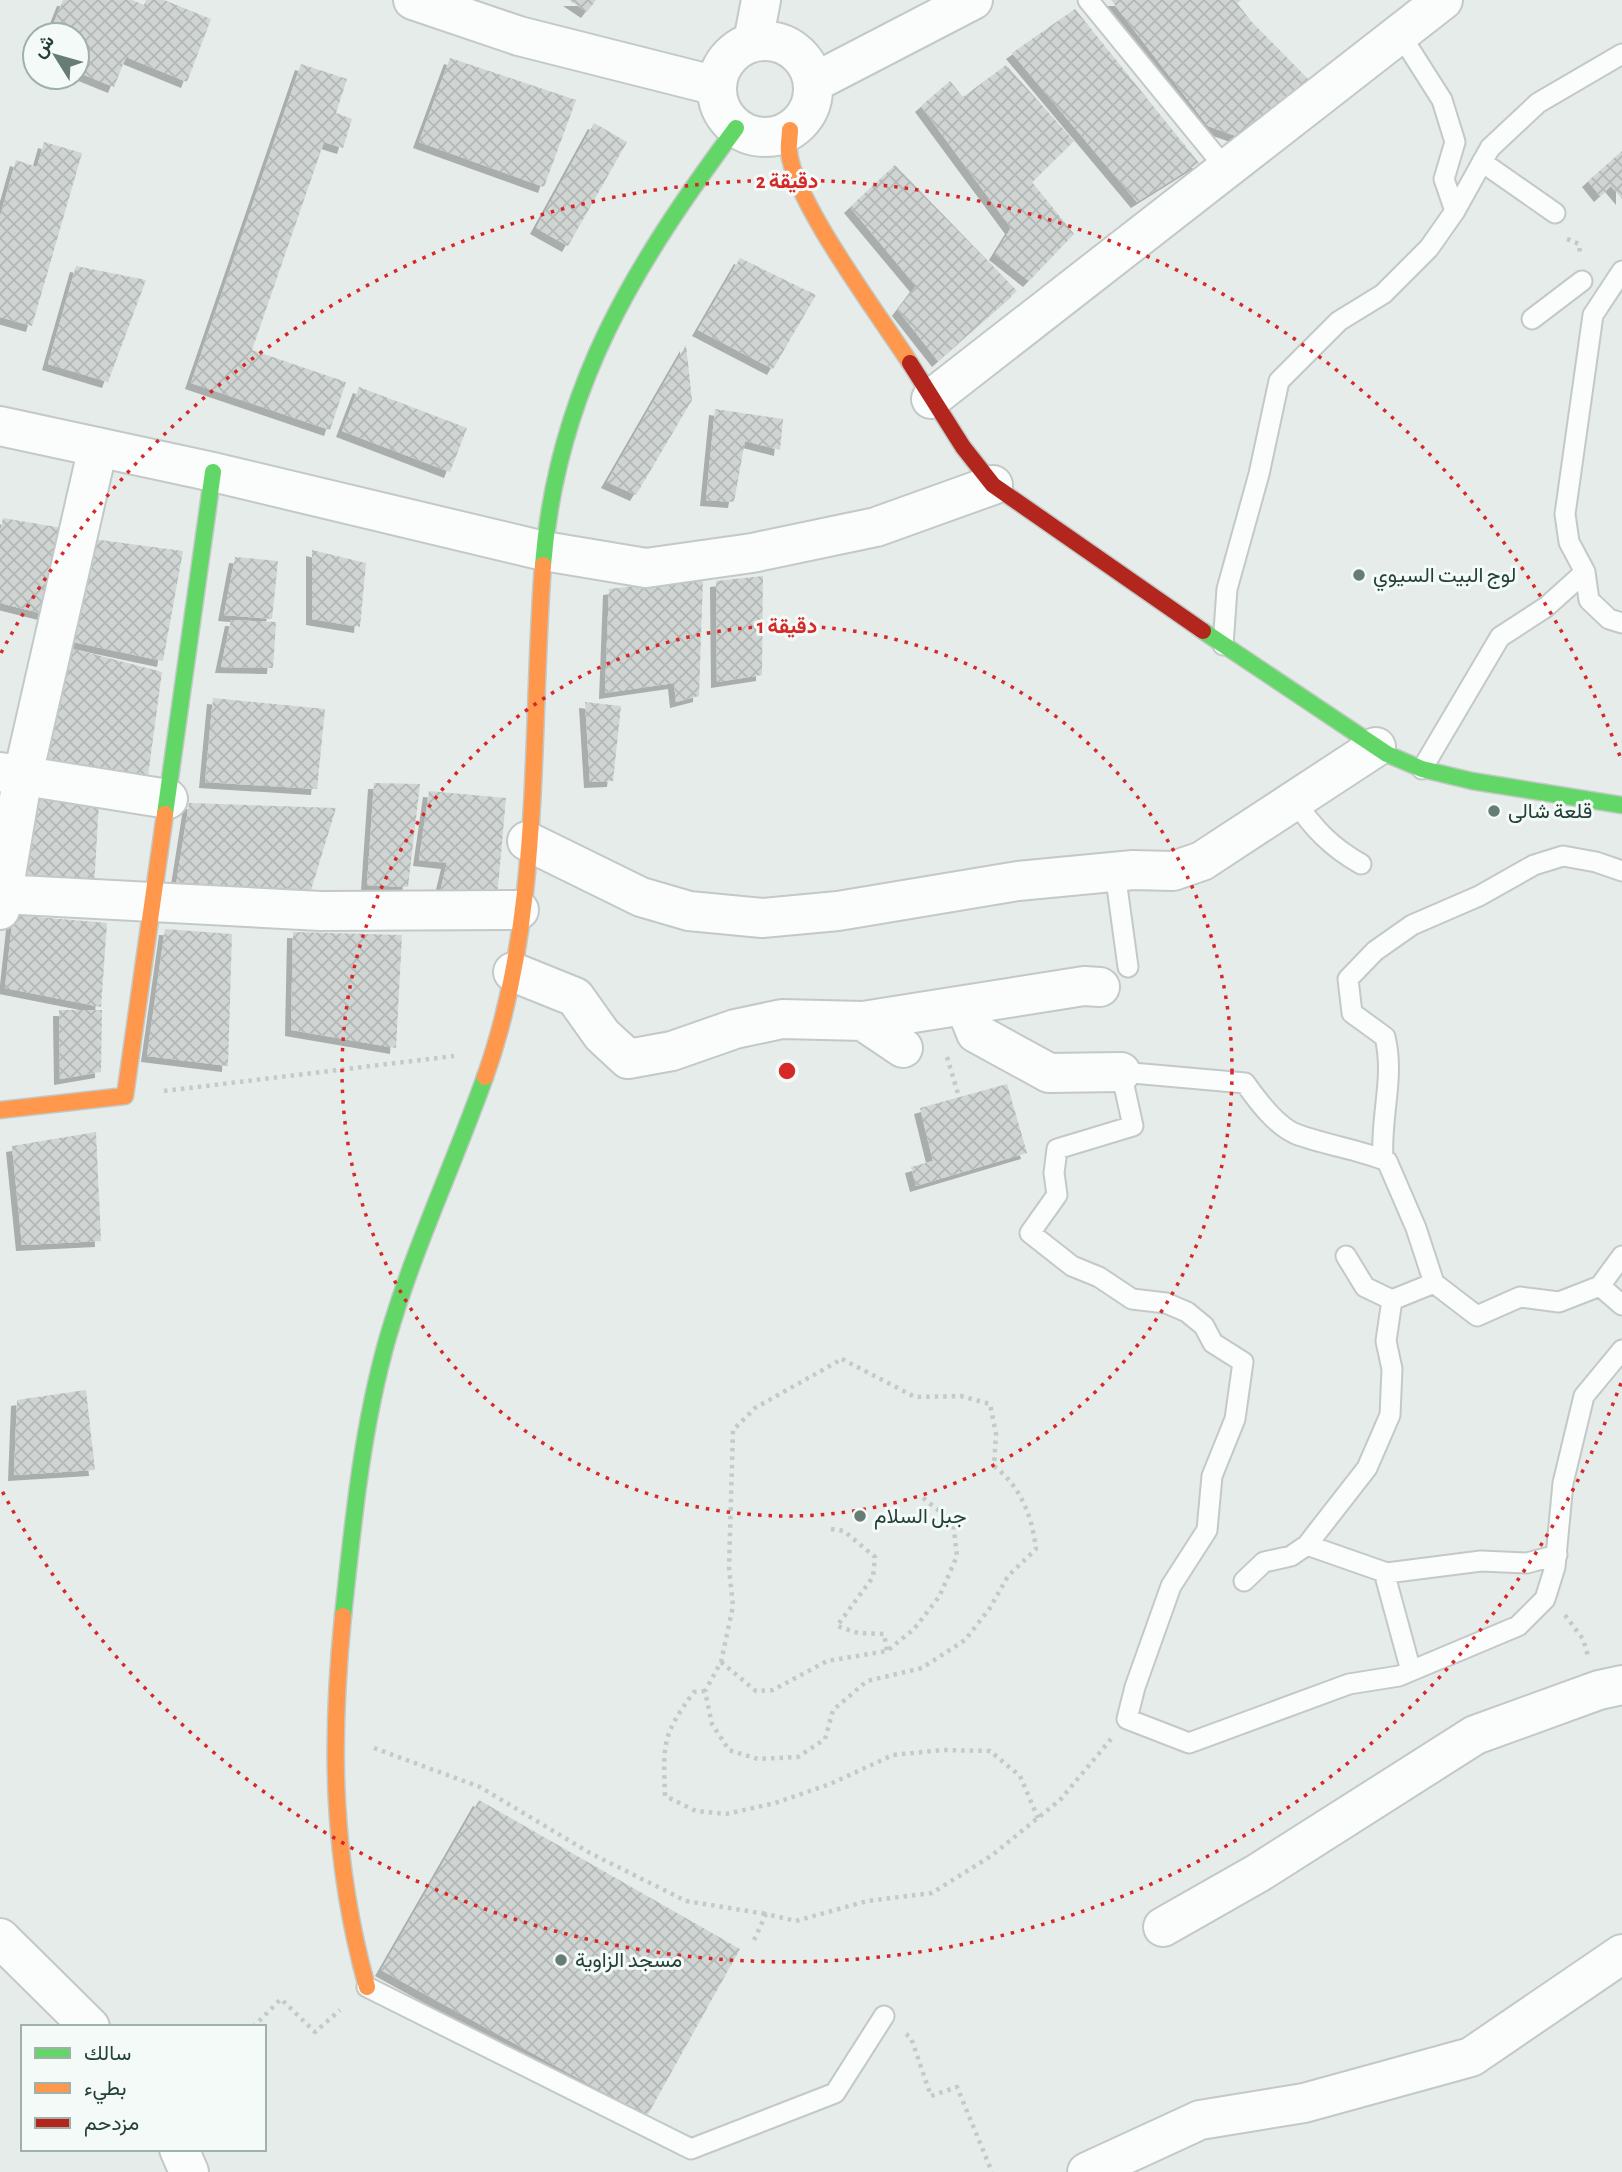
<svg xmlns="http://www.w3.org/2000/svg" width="1622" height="2172" viewBox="0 0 1622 2172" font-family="'Alegreya Sans',Vazirmatn,sans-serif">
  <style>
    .building { fill: url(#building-cross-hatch); filter: url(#shadow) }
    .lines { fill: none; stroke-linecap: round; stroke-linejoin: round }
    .lane-casing { stroke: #c3c9c6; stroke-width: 23 }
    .street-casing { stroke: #c3c9c6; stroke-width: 42 }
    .fast-casing { stroke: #c2c9c6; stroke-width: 19 }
    .slow-casing { stroke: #c2c9c6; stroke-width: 19 }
    .jam-casing { stroke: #c2c9c6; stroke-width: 19 }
    .path { stroke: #c2cbc7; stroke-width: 4.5; stroke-dasharray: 3.5 5; stroke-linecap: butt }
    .lane { stroke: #fbfcfc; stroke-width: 19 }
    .street { stroke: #fbfcfc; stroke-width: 38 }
    .fast { stroke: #63d668; stroke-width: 16 }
    .slow { stroke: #ff974d; stroke-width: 16 }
    .jam { stroke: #b3261e; stroke-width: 16 }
    .ring { fill: none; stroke: #d62828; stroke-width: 3.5; stroke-dasharray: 3.5 7 }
    .poi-dot { fill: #677c75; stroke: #f4faf7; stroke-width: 2.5 }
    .labels { text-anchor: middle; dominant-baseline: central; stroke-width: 6; stroke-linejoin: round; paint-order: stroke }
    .poi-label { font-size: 21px; fill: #234037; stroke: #f4faf7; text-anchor: start }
    .centre { fill: #d62828; stroke: #f4faf7; stroke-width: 3.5 }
    .ring-label { font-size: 21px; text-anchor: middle; font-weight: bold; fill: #d62828; stroke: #f4faf7; stroke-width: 6; stroke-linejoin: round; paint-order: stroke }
  </style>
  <defs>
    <pattern id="building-cross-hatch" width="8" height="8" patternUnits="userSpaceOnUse" patternTransform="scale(1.75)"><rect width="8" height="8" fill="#d0d5d3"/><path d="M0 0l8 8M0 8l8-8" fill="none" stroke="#b2b8b6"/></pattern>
    <filter id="shadow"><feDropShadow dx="-6" dy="6" stdDeviation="0" flood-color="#0004"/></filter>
  </defs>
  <rect width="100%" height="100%" fill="#e6ece9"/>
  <!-- building -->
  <path class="building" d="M63,0h69l12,5 2,-5h18l47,19 -24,63 -61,-25 -12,30 -37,-15v-37h-28z
    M569,0h27l-9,12z
    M1111,0h130l-4,3 14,18 63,64 -67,55 -39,-14z
    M1075,9l124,154 -62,39 -125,-149z
    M450,58l126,42 -32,87 -125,-45z
    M301,64l46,15 -11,34 16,6 -9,29 -19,-6 -72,208 94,32 -16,48 -139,-47z
    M1006,65l68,76 -42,41 42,52 -45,47 -34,-27 16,-26 -90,-122 29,-25 13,16z
    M594,123l33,19 -59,104 -32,-18z
    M44,142l38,11 -50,173 -32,-9v-100l16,-57 21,7z
    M1622,151v48l-11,-13 -11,10 -12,-15z
    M895,165l122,126 -79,70 -40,-51 18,-24 -66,-79z
    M740,258l76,37 -43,74 -75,-39z
    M76,266l70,14 -38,102 -60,-18z
    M686,345l6,55 -56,95 -29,-13z
    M359,387l108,41 -17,44 -108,-41z
    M715,409l68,10 -3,31 -35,-9 -11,61 -28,-2z
    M3,518l59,10 -18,86 -44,-11v-71z
    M93,539l90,12 -20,110 -90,-19z
    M312,550l54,13 -6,64 -48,-8z
    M235,557l43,4 -6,58 -48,-4z
    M763,576l-1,99 -45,7 -1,-101z
    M703,578l-4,118 -23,6 -2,-19 -69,10 4,-104z
    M231,620l45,2 -3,46 -52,-1z
    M70,648l92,24 -15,111 -101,-19z
    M213,698l112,11 -8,80 -112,-7z
    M585,702l36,4 -8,75 -23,1z
    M374,783l46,1 -12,103 -41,-2z
    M429,791l77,7 -9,100 -58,-2 8,-33 -28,-3z
    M33,797l66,6 -5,84 -74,-7z
    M189,803l147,5 -27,89 -133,-12z
    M13,915l94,8 -6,84 -96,-19z
    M165,929l67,5 -4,132 -81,-10z
    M293,932l109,3 -6,113 -105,-18z
    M59,1010h43l-1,62 -41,7z
    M1007,1084l20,69 -111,33 -5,-19 22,-6 -13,-53z
    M96,1132l5,109 -79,4 -10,-99z
    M86,1390l9,80 -81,5 3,-75z
    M479,1800l261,149 -93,167 -266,-146z"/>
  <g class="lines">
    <!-- lane casing -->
    <g class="lane-casing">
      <path id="lane" d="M1088,0l139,170
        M1400,34l42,66 13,42 -11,37 11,32
        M1482,162l73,51
        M1622,271l-29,44 -28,199 4,28 16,30 4,28 20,19 13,4
        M1532,319l50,-38
        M1223,645l4,-56 32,-115 20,-93 60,-60 44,-27 46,-46 26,-37 35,-63 48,-45 84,-49
        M1422,769l78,-132 46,-30 39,-35
        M1294,800c20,29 37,47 67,64
        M1115,872l13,95
        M1383,1159c-3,-42 12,-81 2,-122l-33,-24 -4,-34 27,-28 37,-26 67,-29 55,-31 29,-9 33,6 26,9
        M1346,1256l19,31 27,13 42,-17
        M1600,1286l22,-30
        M1622,1305l-22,-19 -41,16 -39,-5 -43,19 -43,-33 -18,-55 -29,-67c-30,-12 -62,-16 -91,-27 -20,-8 -39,-34 -51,-51l-124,-11 12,54 -76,23 -3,24 3,22 -27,38 42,33 27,11 33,22 34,4 21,9 17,14 9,17 30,19 -8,57 -23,57 -5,54 -36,56 -36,101 -8,32 62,24 160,-59 50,-8 119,-50 27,-27 10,-32 8,-84 21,-87 38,-46
        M1307,1545l80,28 94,-12 46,2 30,-8
        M1384,1572l27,99
        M1244,1581l20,-19 27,-6 16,-11 60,-77 23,-53 2,-46 -6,-28 6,-41
        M367,1987l324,162 144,-56 49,-77"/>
    </g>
    <!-- street casing -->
    <g class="street-casing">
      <path id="street" d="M413,0l106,36 198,50
        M717 89a48 48 0 1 1 96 0a48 48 0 1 1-96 0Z
        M753,42l8,-42
        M813,83l160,-83
        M931,399l512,-399
        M0,426l213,46 331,79 102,17 106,-15 124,-26 117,-42
        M0,772l168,27
        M527,841l114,56 48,14 73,7 76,-7 180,-30 115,-11 40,1 29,-10 174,-114
        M0,894l321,17 198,-1
        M0,910l23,-135 75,-328
        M513,972l62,25 27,38 26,24 44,-8 63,-22 47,-10 81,2 221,-35 16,1
        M965,1006l11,27 73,40 72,-1
        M863,1021l40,27
        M1163,1927l95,-54 217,-138 124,-45 23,-5
        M0,1938l90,89
        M179,2149l10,23
        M1087,2172l113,-52 104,-17 167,-46 151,-103"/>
    </g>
    <!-- fast casing -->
    <g class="fast-casing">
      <path id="fast" d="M543,565c14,-176 91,-299 193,-437
        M1203,631l184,123 35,15 50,12 150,24
        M165,814l48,-342
        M343,1616c10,-93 19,-189 45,-279 26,-89 66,-173 97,-260"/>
    </g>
    <!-- slow casing -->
    <g class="slow-casing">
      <path id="slow" d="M790,130c0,7 -2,15 -1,22 5,50 91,164 121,211
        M485,1077c58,-162 45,-343 58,-512
        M0,1110l125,-14 40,-282
        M343,1616c-13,129 -11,245 24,371"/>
    </g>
    <!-- jam casing -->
    <g class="jam-casing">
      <path id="jam" d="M910,363l53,84 30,38 210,146"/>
    </g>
    <!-- path -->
    <path class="path" d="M1567,239l12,5 1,10
      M947,1057l12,40
      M164,1091l290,-35
      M842,1359l73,38 46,-1 29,8 6,30 -2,32c27,21 38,50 42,83l-28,27 -18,32 -25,32 -43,28 -55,13 -34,29 -8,29 -27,18 -40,2 -29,-9 -17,-26 -7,-33 16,-29 12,-56 -4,-38 4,-138 22,-22z
      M831,1529l13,2 31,26 -2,20 -36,49 21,7 26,1 3,17
      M1565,1615l18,24 5,17
      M721,1662l35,29 17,-1 54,-29 60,-10 27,-22 25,-32 18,-41 -4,-34 -31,-25
      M705,1691l-11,1c-32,43 -31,52 -29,104l31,15 30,3 49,-11 55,-19 63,-29 50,-5 47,1 30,25 18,42
      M374,1748l106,39 110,66 96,48 80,13
      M754,1940l12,-26 30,7 71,-20 65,-8 59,-37 69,-56 51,-61
      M253,2027l28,-28 34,33 25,-22
      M906,2034l5,4 20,58 26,-9 35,85"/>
    <!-- lane -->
    <use href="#lane" class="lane"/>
    <!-- street -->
    <use href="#street" class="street"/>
    <!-- fast -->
    <use href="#fast" class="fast"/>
    <!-- slow -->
    <use href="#slow" class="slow"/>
    <!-- jam -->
    <use href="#jam" class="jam"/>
  </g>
  <!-- distance rings -->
  <g class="ring">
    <circle cx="787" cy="1071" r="445"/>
    <path d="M1621 1383A890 890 0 0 1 1 1489M1 653A890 890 0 0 1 1621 759"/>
  </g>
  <!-- markers -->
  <g class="poi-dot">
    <circle cx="1359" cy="575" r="7"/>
    <circle cx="1494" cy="811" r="7"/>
    <circle cx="860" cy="1516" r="7"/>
    <circle cx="561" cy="1960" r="7"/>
  </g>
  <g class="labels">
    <!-- poi labels -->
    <g class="poi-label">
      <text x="1373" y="575">لوج البيت السيوي</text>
      <text x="1508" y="811">قلعة شالى</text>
      <text x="874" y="1516">جبل السلام</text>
      <text x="575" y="1960">مسجد الزاوية</text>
    </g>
  </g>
  <circle cx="787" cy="1071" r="10" class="centre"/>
  <g class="ring-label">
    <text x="787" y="188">2 دقيقة</text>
    <text x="787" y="633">1 دقيقة</text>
  </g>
  <!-- legend -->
  <rect x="21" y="2025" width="245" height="126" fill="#f4faf7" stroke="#a0b0aa" stroke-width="2"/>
  <rect x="35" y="2048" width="35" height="10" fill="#63d668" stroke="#a0b0aa" stroke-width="2"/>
  <text x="84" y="2060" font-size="21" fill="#234037">سالك</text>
  <rect x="35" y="2083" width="35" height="10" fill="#ff974d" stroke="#a0b0aa" stroke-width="2"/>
  <text x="84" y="2095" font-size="21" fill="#234037">بطيء</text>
  <rect x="35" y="2118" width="35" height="10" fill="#b3261e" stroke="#a0b0aa" stroke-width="2"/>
  <text x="84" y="2130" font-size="21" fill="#234037">مزدحم</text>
  <!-- north arrow -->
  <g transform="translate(56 56) rotate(307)"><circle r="33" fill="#f4faf7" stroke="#a0b0aa" stroke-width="2"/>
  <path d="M0-5L12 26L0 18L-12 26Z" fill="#677c75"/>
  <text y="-10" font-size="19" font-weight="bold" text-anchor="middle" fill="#234037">ش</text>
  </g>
</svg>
